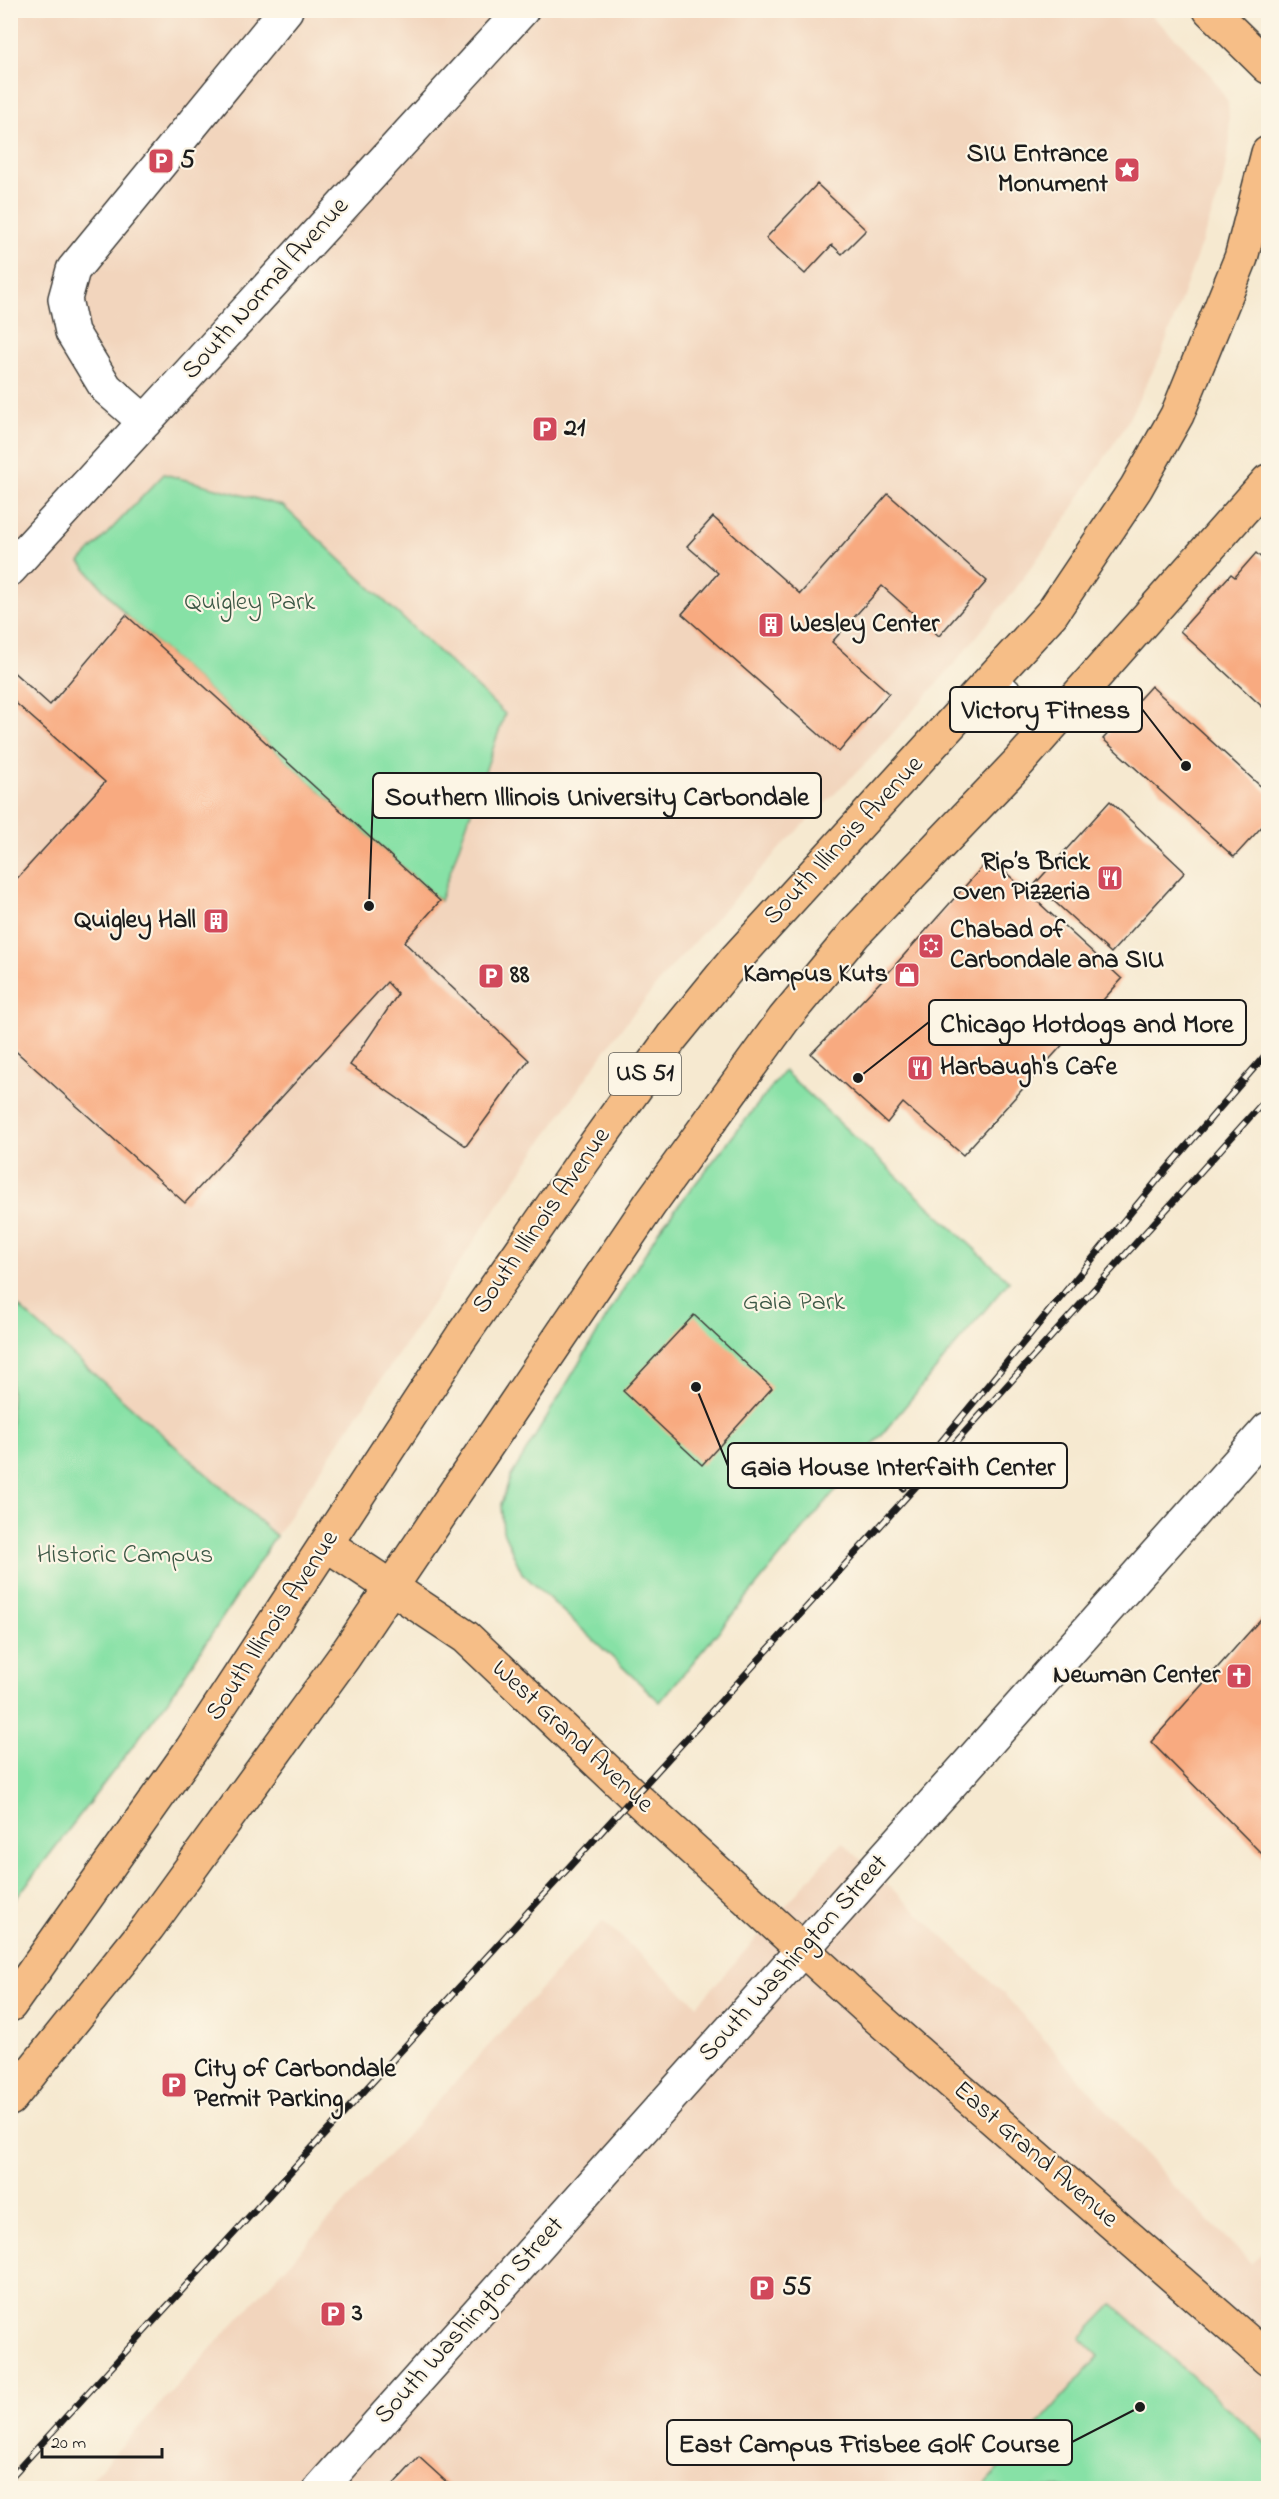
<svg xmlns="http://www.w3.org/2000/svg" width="1279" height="2499" viewBox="0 0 1279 2499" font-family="'Indie Flower',sans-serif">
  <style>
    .built { fill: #f2d5bd }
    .green { fill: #87e1a6; stroke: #527e61; stroke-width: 1.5 }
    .building { fill: #f8aa80 }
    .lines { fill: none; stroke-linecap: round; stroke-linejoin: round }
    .minor-casing { stroke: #3d3b37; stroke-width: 36 }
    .major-casing { stroke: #3d3b37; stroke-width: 36 }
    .highway-casing { stroke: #3d3b37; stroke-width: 36 }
    .minor { stroke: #fff; stroke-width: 33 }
    .major { stroke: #f6be87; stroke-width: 33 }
    .highway { stroke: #f6be87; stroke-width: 33 }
    .rail-casing { stroke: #1c1c1c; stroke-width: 7 }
    .rail { stroke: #fcf5e5; stroke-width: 4.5; stroke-dasharray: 14; stroke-linecap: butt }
    .labels { text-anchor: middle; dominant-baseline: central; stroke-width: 4.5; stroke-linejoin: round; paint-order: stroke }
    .shield { fill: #fcf5e5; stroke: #5f5d58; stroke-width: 1.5 }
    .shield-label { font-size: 24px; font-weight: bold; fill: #1c1c1c }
    .poi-label { font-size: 26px; font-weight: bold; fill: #1c1c1c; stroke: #fcf5e5; text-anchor: start }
    .street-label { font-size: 26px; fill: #1c1c1c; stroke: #fcf5e5 }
    .park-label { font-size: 26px; fill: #3c5745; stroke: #fcf5e5 }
    .leader { fill: none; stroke: #1c1c1c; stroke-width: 2 }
    .callout-dot { fill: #1c1c1c; stroke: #fcf5e5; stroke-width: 2 }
    .callout { fill: #fcf5e5; stroke: #1c1c1c; stroke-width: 2 }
    .callout-label { font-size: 27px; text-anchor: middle; font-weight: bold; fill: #1c1c1c }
  </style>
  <rect width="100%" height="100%" fill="#fcf5e5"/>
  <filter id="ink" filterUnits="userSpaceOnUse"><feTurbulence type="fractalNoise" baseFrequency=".0167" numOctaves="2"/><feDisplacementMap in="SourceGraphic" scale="12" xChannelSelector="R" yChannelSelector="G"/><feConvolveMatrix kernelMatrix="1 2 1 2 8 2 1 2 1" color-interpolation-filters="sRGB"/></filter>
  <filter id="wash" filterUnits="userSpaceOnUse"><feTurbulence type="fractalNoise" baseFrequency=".008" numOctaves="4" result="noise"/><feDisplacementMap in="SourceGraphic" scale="24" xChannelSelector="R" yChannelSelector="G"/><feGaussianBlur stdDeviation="1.35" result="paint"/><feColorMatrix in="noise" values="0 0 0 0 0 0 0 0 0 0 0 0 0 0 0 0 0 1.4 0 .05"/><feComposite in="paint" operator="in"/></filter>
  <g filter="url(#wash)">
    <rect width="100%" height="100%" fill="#f6e9d0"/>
    <!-- built -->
    <path class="built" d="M11,11h1135l37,34 27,29 18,28 2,39 -8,45 -61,169 -36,71 -64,100 -47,65 -65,79 -79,89 -89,88 -108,118 -57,70 -107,154 -233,347 -105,160 -160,209z
      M842,1842l161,151 170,192 79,79 16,-18v242h-1185l520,-567 94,84z"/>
    <!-- green -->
    <path class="green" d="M164,474l119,32 222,208 -65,187 -314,-286 -46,-53z
      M784,1071l225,210 -349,421 -138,-129 -19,-42 -2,-27 9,-26 149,-248z
      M11,1300l265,236 -105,160 -160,209z
      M1113,2304l155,141v43h-287l118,-132 -19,-18z"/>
    <g id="blocks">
      <!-- building -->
      <path class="building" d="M817,184l49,46 -24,24 -10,-9 -27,29 -39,-36z
        M888,494l99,87 -48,55 -57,-50 -50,56 57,51 -50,59 -157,-138 36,-41 -31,-27 26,-29 87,77z
        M1256,553l12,11v148l-88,-81 51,-57 4,3z
        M126,615l314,286 -36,41 125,118 -63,86 -116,-81 48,-71 -11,-12 -202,221 -175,-157v-160l95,-104 -95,-84v-29l40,36z
        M1151,686l117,107v27l-34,37 -131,-118z
        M1110,801l75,71 -74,81 -76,-69z
        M990,858l132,121 -159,176 -60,-52 -16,20 -76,-69 70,-73z
        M694,1315l78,73 -70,77 -79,-74z
        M1268,1611v243l-2,4 -115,-116z
        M419,2457l34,31h-63z"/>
    </g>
  </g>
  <g filter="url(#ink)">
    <use href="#blocks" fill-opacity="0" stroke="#3d3b37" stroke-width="1.5"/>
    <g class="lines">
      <!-- minor casing -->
      <g class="minor-casing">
        <path id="minor" d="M145,422l-39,-34 -34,-56 -7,-33 8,-29 213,-260
          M10,569l512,-559
          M991,681l55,50
          M321,2488l947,-1059"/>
      </g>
      <!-- major casing -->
      <g class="major-casing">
        <path id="major" d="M1210,10l58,57
          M326,1544l140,93 168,159 244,222 390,341"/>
      </g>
      <!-- highway casing -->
      <g class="highway-casing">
        <path id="highway" d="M10,2005l181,-255 271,-414 122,-176 88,-123 63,-77 317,-347 84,-125 41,-73 64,-157 27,-105
          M10,2099l138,-172 196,-270 306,-453 134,-185 71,-86 164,-171 249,-281"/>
      </g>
      <!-- minor -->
      <use href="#minor" class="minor"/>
      <!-- major -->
      <use href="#major" class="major"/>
      <!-- highway -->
      <use href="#highway" class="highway"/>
      <!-- rail casing -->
      <g class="rail-casing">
        <path id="rail" d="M903,1488l257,-311 108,-125
          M10,2478l776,-848 482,-533"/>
      </g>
      <!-- rail -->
      <use href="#rail" class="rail"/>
    </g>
  </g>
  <!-- icons -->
  <defs>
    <g id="parking-square" transform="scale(1.35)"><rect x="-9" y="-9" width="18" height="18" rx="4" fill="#d1495b" stroke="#fcf5e5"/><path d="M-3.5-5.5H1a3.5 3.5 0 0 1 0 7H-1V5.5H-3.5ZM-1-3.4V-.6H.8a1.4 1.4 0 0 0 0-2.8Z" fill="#fff"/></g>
    <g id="sight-square" transform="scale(1.35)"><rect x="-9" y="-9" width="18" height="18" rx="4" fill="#d1495b" stroke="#fcf5e5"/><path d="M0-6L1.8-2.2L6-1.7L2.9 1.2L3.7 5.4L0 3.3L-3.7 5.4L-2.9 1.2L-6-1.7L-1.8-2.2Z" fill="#fff"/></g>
    <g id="building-square" transform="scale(1.35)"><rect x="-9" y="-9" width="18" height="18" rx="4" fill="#d1495b" stroke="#fcf5e5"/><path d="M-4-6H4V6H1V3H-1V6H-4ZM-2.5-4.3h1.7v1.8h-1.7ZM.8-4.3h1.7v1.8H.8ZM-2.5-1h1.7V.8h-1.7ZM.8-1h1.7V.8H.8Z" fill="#fff"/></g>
    <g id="restaurant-square" transform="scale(1.35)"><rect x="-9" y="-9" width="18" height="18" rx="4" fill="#d1495b" stroke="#fcf5e5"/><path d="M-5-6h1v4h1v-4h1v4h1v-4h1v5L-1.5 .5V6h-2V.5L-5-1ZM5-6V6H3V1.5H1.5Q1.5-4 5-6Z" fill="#fff"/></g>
    <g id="synagogue-square" transform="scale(1.35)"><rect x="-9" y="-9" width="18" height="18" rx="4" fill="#d1495b" stroke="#fcf5e5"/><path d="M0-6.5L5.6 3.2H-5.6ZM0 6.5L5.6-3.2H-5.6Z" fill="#fff"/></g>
    <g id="shop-square" transform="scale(1.35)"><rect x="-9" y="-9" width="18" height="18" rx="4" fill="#d1495b" stroke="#fcf5e5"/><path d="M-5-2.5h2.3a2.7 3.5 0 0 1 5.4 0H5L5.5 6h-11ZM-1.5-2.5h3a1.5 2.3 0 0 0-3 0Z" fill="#fff"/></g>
    <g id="church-square" transform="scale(1.35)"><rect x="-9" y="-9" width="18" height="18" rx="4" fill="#d1495b" stroke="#fcf5e5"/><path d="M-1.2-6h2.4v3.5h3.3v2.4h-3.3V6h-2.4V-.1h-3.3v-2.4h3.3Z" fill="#fff"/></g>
  </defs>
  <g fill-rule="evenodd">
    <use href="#parking-square" x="161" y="161"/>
    <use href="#sight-square" x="1127" y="170"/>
    <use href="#parking-square" x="545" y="429"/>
    <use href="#building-square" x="771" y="625"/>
    <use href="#restaurant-square" x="1110" y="878"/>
    <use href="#building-square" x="216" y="921"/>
    <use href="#synagogue-square" x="931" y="946"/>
    <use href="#shop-square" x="907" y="975"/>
    <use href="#parking-square" x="491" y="976"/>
    <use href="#restaurant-square" x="920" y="1068"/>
    <use href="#church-square" x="1239" y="1676"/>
    <use href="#parking-square" x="174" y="2085"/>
    <use href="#parking-square" x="762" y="2288"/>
    <use href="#parking-square" x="333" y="2314"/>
  </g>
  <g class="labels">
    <!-- shield labels -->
    <rect class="shield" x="609" y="1053" width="72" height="42" rx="4.5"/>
    <g class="shield-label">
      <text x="645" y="1074">US 51</text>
    </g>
    <!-- poi labels -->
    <g class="poi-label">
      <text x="1108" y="155" text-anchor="end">SIU Entrance<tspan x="1108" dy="30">Monument</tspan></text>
      <text x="180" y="161">5</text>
      <text x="564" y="429">21</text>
      <text x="790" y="625">Wesley Center</text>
      <text x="1090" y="863" text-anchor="end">Rip’s Brick<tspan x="1090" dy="30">Oven Pizzeria</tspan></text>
      <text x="196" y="921" text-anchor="end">Quigley Hall</text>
      <text x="950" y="931">Chabad of<tspan x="950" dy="30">Carbondale ana SIU</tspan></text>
      <text x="888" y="975" text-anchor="end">Kampus Kuts</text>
      <text x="510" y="976">88</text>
      <text x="940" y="1068">Harbaugh's Cafe</text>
      <text x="1220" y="1676" text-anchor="end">Newman Center</text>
      <text x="194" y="2070">City of Carbondale<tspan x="194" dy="30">Permit Parking</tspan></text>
      <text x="782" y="2288">55</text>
      <text x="352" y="2314">3</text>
    </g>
    <!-- street labels -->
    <g class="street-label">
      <text transform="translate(266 289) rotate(-48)">South Normal Avenue</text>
      <text transform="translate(844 841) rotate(-47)">South Illinois Avenue</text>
      <text transform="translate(542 1221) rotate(-55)">South Illinois Avenue</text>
      <text transform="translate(273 1626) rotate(-57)">South Illinois Avenue</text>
      <text transform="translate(572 1737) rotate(43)">West Grand Avenue</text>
      <text transform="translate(794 1959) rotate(-48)">South Washington Street</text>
      <text transform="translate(1035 2155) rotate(41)">East Grand Avenue</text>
      <text transform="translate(470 2321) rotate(-48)">South Washington Street</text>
    </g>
    <!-- park labels -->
    <g class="park-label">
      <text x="250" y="603">Quigley Park</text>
      <text x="794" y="1303">Gaia Park</text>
      <text x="125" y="1556">Historic Campus</text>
    </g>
  </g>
  <!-- callouts -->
  <path class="leader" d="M1186 766L1142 709M369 906L373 796M858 1078L929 1022M696 1387L728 1466M1140 2407L1072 2442"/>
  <g class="callout-dot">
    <circle cx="1186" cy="766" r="6"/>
    <circle cx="369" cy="906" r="6"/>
    <circle cx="858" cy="1078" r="6"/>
    <circle cx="696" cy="1387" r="6"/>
    <circle cx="1140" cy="2407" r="6"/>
  </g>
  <g class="callout">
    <rect x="950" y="687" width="192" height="45" rx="6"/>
    <rect x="373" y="773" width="448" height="45" rx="6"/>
    <rect x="929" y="1000" width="317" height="45" rx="6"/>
    <rect x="728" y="1443" width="339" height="45" rx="6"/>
    <rect x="667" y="2420" width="405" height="45" rx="6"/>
  </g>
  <g class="callout-label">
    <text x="1046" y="718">Victory Fitness</text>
    <text x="597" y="805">Southern Illinois University Carbondale</text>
    <text x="1087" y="1032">Chicago Hotdogs and More</text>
    <text x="898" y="1475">Gaia House Interfaith Center</text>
    <text x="869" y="2452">East Campus Frisbee Golf Course</text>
  </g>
  <!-- margin -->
  <rect width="1279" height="2499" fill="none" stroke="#fcf5e5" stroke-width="36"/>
  <!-- scale -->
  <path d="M42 2448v9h120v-9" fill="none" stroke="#1c1c1c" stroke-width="3"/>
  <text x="51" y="2448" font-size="18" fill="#1c1c1c" stroke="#fcf5e5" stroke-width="4.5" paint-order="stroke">20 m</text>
</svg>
